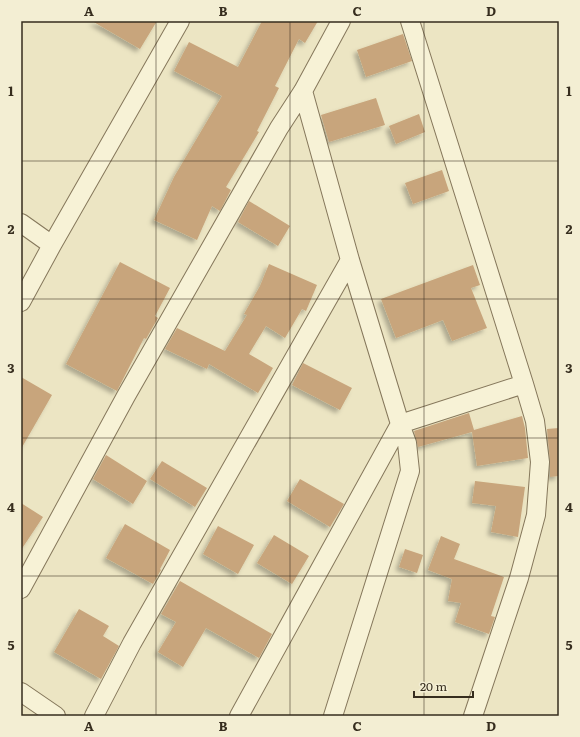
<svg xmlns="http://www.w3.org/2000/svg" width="580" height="737" viewBox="0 0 580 737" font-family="Literata,serif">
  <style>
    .building { fill: #c8a57b; filter: url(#shadow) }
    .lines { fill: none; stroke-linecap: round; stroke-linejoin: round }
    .street-casing { stroke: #85775b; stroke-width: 20 }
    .street { stroke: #f7f2d6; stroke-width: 18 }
    .grid { fill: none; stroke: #362d1e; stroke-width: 1; stroke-opacity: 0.55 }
    .neatline { fill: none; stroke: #362d1e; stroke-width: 1.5 }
    .grid-label { font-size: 13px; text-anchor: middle; font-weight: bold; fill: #362d1e }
  </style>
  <defs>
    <filter id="shadow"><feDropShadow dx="-3.5" dy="3.5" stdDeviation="2" flood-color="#0004"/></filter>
  </defs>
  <rect width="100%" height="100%" fill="#ece5c3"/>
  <!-- building -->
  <path class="building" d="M92,21h65l-17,28z
    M262,21h56l-13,22 -6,-4 -24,47 4,2 -22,43 2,1 -33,55 5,3 -11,21 -8,-5 -15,34 -43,-20 20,-43 48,-81 -48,-25 15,-29 49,25z
    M403,34l9,27 -46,16 -9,-27z
    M376,98l9,27 -56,17 -8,-27z
    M419,114l6,18 -29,12 -7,-18z
    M442,170l7,21 -36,13 -8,-21z
    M249,201l41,25 -12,20 -40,-24z
    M120,262l50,26 -15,28 3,2 -12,21 -2,-1 -27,53 -51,-27z
    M269,264l48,21 -11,26 -4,-2 -17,29 -19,-12 -17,28 24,14 -15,25 -49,-29 -2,5 -42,-20 12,-21 48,23 22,-36 -3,-1 16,-28z
    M473,265l7,20 -9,3 16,40 -35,13 -9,-21 -47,18 -15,-39z
    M303,363l49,25 -12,22 -48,-25z
    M21,377l31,18 -31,54z
    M469,413l5,17 48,-14 3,12 3,30 -51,8 -5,-34 -54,15 -4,-16z
    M559,428v48l-9,1v-16l-3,-32z
    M106,455l41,26 -14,23 -40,-25z
    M162,461l45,27 -12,19 -45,-28z
    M300,479l44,25 -14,23 -43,-26z
    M475,481l50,6 -7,50 -27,-5 5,-26 -24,-3z
    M21,503l22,14 -22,33z
    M125,524l45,26 -10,19 1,1 -8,14 -47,-26z
    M218,526l36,19 -16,29 -35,-20z
    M274,535l35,21 -17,28 -35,-21z
    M441,536l19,8 -6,15 50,18 -13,39 4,1 -6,17 -34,-12 6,-19 -13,-2 4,-22 -24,-9z
    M405,549l18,6 -6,18 -18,-6z
    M180,581l92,53 -13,24 -53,-30 -23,39 -25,-15 18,-30 -15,-8z
    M79,609l30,17 -6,10 16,10 -18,33 -47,-27z"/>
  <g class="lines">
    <!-- street casing -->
    <g class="street-casing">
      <path id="street" d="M410,21l114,363 11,37 5,41 -4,53 -17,63 -46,138
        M303,91l47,169 50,164 7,19 3,28 -77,245
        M21,223l31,22
        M21,302l31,-57 128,-224
        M21,589l105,-193 153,-268 24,-37 38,-70
        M21,692l35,24
        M94,716l38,-73 218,-383
        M239,716l161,-292 124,-40"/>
    </g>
    <!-- street -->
    <use href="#street" class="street"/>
  </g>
  <!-- grid -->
  <path class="grid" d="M156,21v695M290,21v695M424,21v695M21,161h538M21,299h538M21,438h538M21,576h538"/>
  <!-- border -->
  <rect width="580" height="737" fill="none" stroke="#f3eed3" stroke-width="44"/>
  <!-- scale -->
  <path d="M414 691v6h59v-6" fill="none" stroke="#362d1e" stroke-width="2"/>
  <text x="420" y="691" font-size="12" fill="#362d1e" stroke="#f3eed3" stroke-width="3" paint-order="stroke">20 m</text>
  <rect x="22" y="22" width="536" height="693" class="neatline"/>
  <g class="grid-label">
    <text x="89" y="16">A</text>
    <text x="223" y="16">B</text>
    <text x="357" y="16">C</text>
    <text x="491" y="16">D</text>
    <text x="11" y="96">1</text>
    <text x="569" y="96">1</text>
    <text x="11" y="234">2</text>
    <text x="569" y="234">2</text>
    <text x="11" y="373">3</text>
    <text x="569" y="373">3</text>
    <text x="11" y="512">4</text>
    <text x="569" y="512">4</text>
    <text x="11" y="650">5</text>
    <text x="569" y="650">5</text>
    <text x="89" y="731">A</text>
    <text x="223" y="731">B</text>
    <text x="357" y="731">C</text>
    <text x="491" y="731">D</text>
  </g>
</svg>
